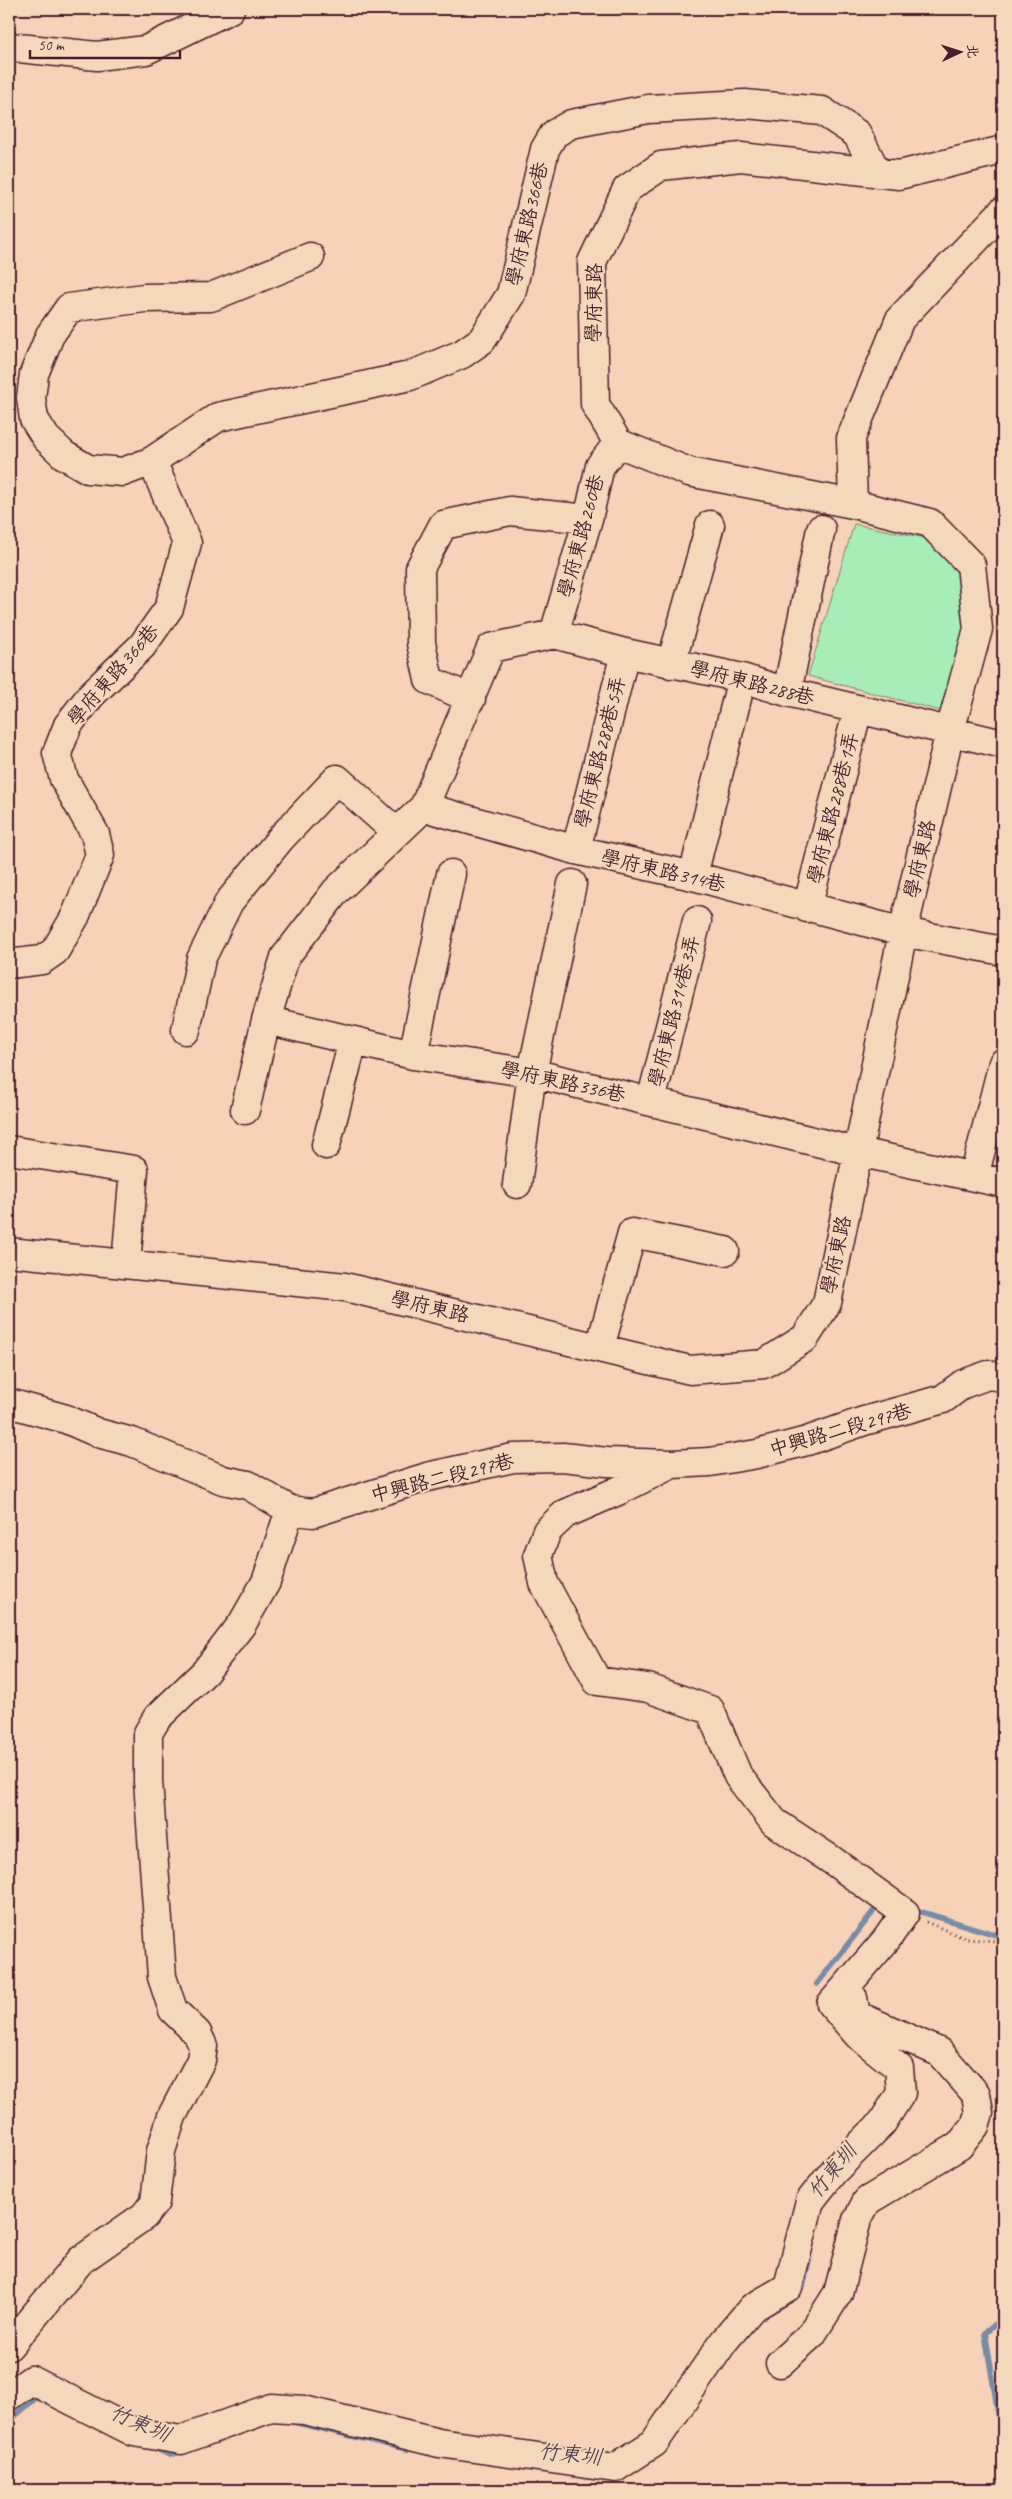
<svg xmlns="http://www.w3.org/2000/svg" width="1012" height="2499" viewBox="0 0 1012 2499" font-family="Caveat,'LXGW WenKai TC',sans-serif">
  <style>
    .green { fill: #a8ecb7; stroke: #798671 }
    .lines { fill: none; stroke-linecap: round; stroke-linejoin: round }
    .stream { stroke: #7a8ba7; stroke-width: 6 }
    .minor-casing { stroke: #4a1f2b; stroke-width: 31 }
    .path { stroke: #4a1f2b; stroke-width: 3; stroke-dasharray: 1 4; stroke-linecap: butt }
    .minor { stroke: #f4d8bb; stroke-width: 28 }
    .labels { text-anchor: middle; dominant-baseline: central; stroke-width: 4; stroke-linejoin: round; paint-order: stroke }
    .street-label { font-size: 20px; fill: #4a1f2b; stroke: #f4d8bb }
    .water-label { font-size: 21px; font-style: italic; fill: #5a4354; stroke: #f4d8bb }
  </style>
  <rect width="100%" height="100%" fill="#f6d2b8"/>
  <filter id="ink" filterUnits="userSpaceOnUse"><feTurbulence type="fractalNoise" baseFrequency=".02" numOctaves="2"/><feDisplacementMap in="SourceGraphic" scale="10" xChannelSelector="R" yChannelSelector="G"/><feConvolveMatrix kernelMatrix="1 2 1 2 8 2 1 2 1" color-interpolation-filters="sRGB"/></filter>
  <g filter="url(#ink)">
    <!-- green -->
    <path class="green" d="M854,524l98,19 32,62 -28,110 -148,-39z"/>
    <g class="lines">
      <!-- stream -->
      <path class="stream" d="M912,1909l91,28
        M817,1984l59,-76
        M795,2291l8,-5 6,-27
        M1003,2318l-18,15 18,109
        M9,2421l29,-25 5,3
        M290,2421l117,28
        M153,2447l17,8 11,-4"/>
      <!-- minor casing -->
      <g class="minor-casing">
        <path id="minor" d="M9,47l88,9 49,-6 84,-41
          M1003,150l-104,25 -158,-18 -80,9 -34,23 -35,73 3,142 23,39 71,29 164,32 -2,-66 49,-119 103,-108
          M310,257l-99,40 -67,1 -75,10 -19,27 -16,39 -3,24 3,21 12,19 18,17 24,14 35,3 29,-11 66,-44 192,-41 52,-22 20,-14 29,-46 34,-145 9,-15 17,-10 77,-15 97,-5 77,7 35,23 20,39
          M554,634l34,-115 12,-53 18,-23
          M671,664l39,-139
          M787,692l34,-163
          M471,699l-42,-19 -8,-37 -1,-75 23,-43 67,-14 78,8
          M424,807l152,43 117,26 210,56 100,19
          M576,850l49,-197
          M693,876l49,-198
          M807,908l51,-199
          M9,964l33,-4 13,-9 20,-34 25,-62 -5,-21 -31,-55 -7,-26 11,-28 24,-31 50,-48 27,-38 18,-65 -35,-82
          M266,1020l147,35 119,18 326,79 145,31
          M186,1030l15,-71 28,-57 52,-64 56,-59 59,53
          M413,1055l38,-181
          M651,1101l46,-180
          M245,1110l21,-90 19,-63 51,-66 88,-84 67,-159 63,-14 71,19 117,25 45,14 216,52
          M326,1145l27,-104
          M9,1150l125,20 -8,94
          M974,1177l29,-114
          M517,1184l15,-111 40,-189
          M9,1252l336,35 345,83 74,-6 41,-26 22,-35 76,-371 47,-201 28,-102 -7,-64 -41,-42 -77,-19
          M600,1347l32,-114 93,18
          M9,1403l57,16 32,14 34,9 91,38 25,5 42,25 23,3 114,-36 86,-19 50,-1 44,5 65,2 38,-2 47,-8 50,-13 57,-20 79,-22 20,-15 25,-9 15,2
          M9,2346l72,-86 63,-44 11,-14 6,-51 11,-35 29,-56 2,-14 -6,-13 -24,-23 -11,-33 -14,-196v-48l9,-15 48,-46 37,-48 24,-42 24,-72
          M780,2363l32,-29 26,-41 19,-73 10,-19 92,-55 16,-20 4,-13 -3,-19 -37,-42 -83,-37 -3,-17
          M9,2396l22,-16 103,52 47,8 90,-32 33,2 135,33 176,25 39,-25 70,-102 28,-33 36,-21 22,-86 23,-29 49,-49 19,-30 -2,-25 -41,-33 -27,-31 55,-64 19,-27 -72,-52 -59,-39 -36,-46 -28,-66 -62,-22 -51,-7 -53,-98 -6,-28 9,-24 18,-17 55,-24 52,-26"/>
      </g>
      <!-- path -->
      <path class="path" d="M926,1922l41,17 29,2 7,3"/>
      <!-- minor -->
      <use href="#minor" class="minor"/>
    </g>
  </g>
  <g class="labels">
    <!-- street labels -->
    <g class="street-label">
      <text transform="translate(527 224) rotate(-77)">學府東路366巷</text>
      <text transform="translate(594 303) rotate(-89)">學府東路</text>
      <text transform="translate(581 536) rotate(-75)">學府東路260巷</text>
      <text transform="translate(113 675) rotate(-49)">學府東路366巷</text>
      <text transform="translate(752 683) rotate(14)">學府東路288巷</text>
      <text transform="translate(600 752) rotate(-76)">學府東路288巷5弄</text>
      <text transform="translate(833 808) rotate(-76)">學府東路288巷1弄</text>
      <text transform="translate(920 859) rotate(-77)">學府東路</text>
      <text transform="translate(663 871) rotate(13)">學府東路314巷</text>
      <text transform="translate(674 1011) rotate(-76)">學府東路314巷3弄</text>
      <text transform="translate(563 1082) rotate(12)">學府東路336巷</text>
      <text transform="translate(836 1255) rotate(-78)">學府東路</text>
      <text transform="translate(430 1307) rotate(13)">學府東路</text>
      <text transform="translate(840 1430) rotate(-16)">中興路二段297巷</text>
      <text transform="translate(442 1478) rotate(-14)">中興路二段297巷</text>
    </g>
    <!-- water labels -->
    <g class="water-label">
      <text transform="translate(832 2171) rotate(-51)">竹東圳</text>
      <text transform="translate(140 2423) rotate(23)">竹東圳</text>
      <text transform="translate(570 2454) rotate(6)">竹東圳</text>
    </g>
  </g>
  <!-- margin -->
  <rect width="1012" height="2499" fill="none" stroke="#f4d8bb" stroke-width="30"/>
  <rect x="15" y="15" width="982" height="2469" fill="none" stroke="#4a1f2b" stroke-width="2" filter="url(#ink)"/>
  <!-- north arrow -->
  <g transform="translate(960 52) rotate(86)" stroke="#f4d8bb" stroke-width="4" paint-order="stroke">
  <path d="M0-4L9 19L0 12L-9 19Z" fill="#4a1f2b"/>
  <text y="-8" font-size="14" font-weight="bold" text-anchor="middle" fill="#4a1f2b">北</text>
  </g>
  <!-- scale -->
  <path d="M30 50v8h150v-8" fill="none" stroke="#4a1f2b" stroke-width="2.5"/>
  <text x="38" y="50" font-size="15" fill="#4a1f2b" stroke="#f4d8bb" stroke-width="4" paint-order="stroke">50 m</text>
</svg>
